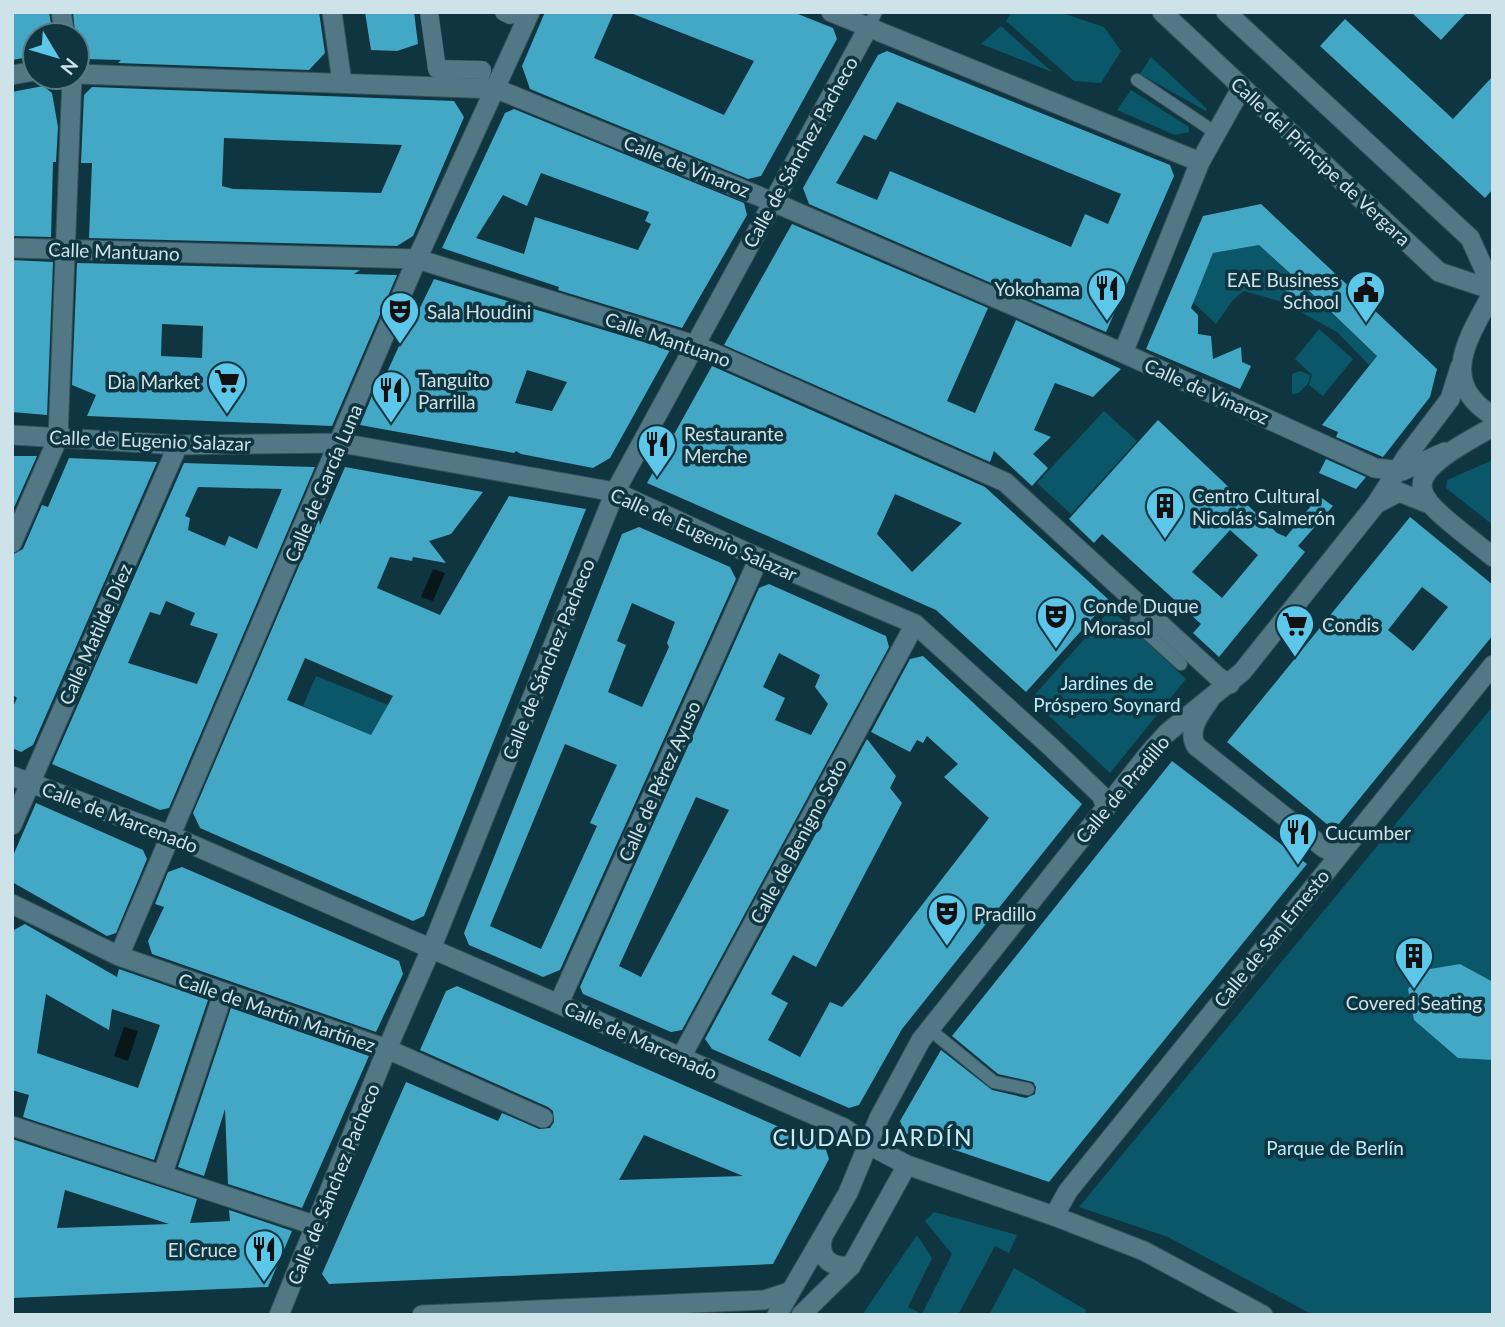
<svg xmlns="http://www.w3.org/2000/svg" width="1505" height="1327" viewBox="0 0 1505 1327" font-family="Lato,sans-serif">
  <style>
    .green { fill: #0b576a }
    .water { fill: #09161a }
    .building { fill: #43a8c5; fill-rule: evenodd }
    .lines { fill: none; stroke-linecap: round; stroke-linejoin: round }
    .service-casing { stroke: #364f57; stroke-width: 14 }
    .pedestrian-casing { stroke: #364f57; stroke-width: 19 }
    .minor-casing { stroke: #364f57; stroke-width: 21 }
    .tertiary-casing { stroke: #364f57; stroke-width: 21 }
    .secondary-casing { stroke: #364f57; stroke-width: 21 }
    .service { stroke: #517884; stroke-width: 12 }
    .pedestrian { stroke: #517884; stroke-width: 18 }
    .minor { stroke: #517884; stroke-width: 19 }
    .tertiary { stroke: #517884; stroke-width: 19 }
    .secondary { stroke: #517884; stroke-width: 19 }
    .labels { text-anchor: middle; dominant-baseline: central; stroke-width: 7; stroke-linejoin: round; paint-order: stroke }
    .street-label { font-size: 19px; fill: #cee2e9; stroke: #0e3540 }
    .poi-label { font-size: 19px; fill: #cee2e9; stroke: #0e3540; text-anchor: start }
    .park-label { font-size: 19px; fill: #bbeaf9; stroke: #0e3540 }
    .quarter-label { font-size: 23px; letter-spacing: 2px; fill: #c8ebf7; stroke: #0e3540 }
  </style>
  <rect width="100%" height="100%" fill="#0e3540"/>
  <!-- green -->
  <path class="green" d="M1012,12h47l45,15 17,24 -20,32 -27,-2 -68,-60z
    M1001,26l51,46 -71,-28z
    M1151,57l56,52 -1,2 -66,-37z
    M1131,90l58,37v5l-14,3 -58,-25z
    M1259,245l118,111 -8,9 -32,-33 -55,-30 -38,-11 -11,9 -17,24 -23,-22 20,-49z
    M1319,329l34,30 -30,37 -14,-11 3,-10 -17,-16z
    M1300,371l10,4 -1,7 -10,11 -7,1v-20z
    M1104,411l33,30 -66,73 -34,-31z
    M1493,460v65l-47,-37 1,-8z
    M1111,609l75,70 -76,94 -79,-74z
    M316,676l72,29 -17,30 -68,-29z
    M1493,706v609h-180l-145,-78 -89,-30z
    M934,1212l83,23 -8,18 -14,-7 -37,69h-96l55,-80 15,23 -24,49 14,7 30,-60 -27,-33z
    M1014,1268l72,42 -2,5h-95z"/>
  <!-- water -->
  <path class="water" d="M433,569l12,4 -12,28 -12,-4z
    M124,1027l14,4 -10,30 -14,-5z"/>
  <!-- building -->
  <path class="building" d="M12,12h37l4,23h-18v21l-23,4z
    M73,12h246l6,41 -16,17 -191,-7 3,-3 -35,-1 -9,-6z
    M365,12h49l4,32 -21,7 -26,-1z
    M545,12h69l-20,46 130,57 30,-54 -126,-49h165l40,16 4,11 -76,137 -13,3 -218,-90 -8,-23z
    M1411,12h56l-26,28z
    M1345,19l108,100 40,-43v113l-8,9 -165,-152z
    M887,51l283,114 4,11 -68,156 -80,-34 2,-6 -24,-11 -6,5 -189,-82 -6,-16 75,-133zM897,102l224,92 -13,30 -23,-10 -14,33 -181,-76 -13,29 -41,-17 28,-48 12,5z
    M43,86l9,7 6,34 -2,35h-3l-2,75 -39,-1v-144z
    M92,87l362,14 10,16 -51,119 -16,10 -308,-8 3,-75h-11l3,-68zM224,138l178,7 -21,48 -148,-4 -11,-3z
    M514,109l230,94 3,12 -65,113 -124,-38 1,-3 -117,-39 63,-135zM541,173l108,39 -4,9 6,3 -13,26 -103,-33 -11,37 -48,-16 27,-43 24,11z
    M1261,204l176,165 -7,28 -47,60 -47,-20 2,-5 -16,-7 55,-69 -71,-68 -10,12 -13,-12 11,-11 -35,-32 -46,8 -22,55 7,7v19l13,2 2,23 28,-12 1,15 9,4 -11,23 -94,-40 57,-133z
    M792,224l196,84 -41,93 28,12 41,-93 105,49 -28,28 -38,-14 -21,47 17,7 -18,17 15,14 -16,18 -38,-35 -4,11 -266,-117z
    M12,260l41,2 -6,153 -35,-3z
    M77,263l283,7 -6,4 43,1 -65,151 -245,-10 9,-21 -24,-10zM162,324l41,2 -1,32 -41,-2z
    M434,279l236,71 -60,108 -17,10 -72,-14 -5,-3 -2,2 -154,-28 18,-44h5l22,-48 -6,-1 12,-29 5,13zM527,370l40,12 -15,29 -37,-8z
    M712,366l273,121 124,113 -83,92 -90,-82 -289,-127zM895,494l67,29 -50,49 -35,-38z
    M1158,420l119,113 9,4 33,-41 14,10 -35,40 7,6 -86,105 -26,-24 8,-9 -99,-90 -8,9 -25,-24zM1230,530l28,25 -36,43 -30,-26z
    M12,456h25l-25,56z
    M69,458l88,4 -124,283 -12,7 -9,-4v-39l5,-11 -5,-4v-139l11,-6 19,-44 6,2z
    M1326,459l40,18 -10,12 -37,-16z
    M184,463l131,4 -146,341 -9,2 -108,-46zM198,487l84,2 -25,60 -28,-13 -4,10 -37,-16 2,-12 -5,-2zM166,601l29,12 -5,12 28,9 -21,50 -69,-21 22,-51 10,3z
    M345,467l138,25 -32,42 -22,7 17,22 -33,-6 -1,4 -22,-4 -13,31 63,27 69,-119 77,13 -162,407 -11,5 -213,-93 -7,-15 126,-294 1,6zM305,658l88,38 -22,39 -84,-35z
    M1410,517l83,68v50l-159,195 -107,-88zM1422,587l26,20 -35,44 -25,-21z
    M639,527l91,40 6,12 -176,391 -17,7 -74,-32 -5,-12 158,-399zM632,603l43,19 -8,21 2,4 -27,60 -34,-15 18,-47 -9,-4zM565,744l52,21 -27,58 7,3 -56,123 -51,-23z
    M769,584l117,52 3,11 -207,383 -11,2 -88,-38 -3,-7 179,-399zM779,653l41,22 -5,12 13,17 -17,31 -36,-15 10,-22 -22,-11zM696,797l33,13 -88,167 -22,-11z
    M923,656l159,148 -180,225 -43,76 -10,3 -137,-59 -7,-10 162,-300 29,37 -6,12 12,15 -86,164 -23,-12 -22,39 17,9 -20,37 32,17 30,-55 12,5 16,-19 131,-170 -45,-41 14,-13 -31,-28 -4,7 -6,-3 -7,12 -39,-20 39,-73z
    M1172,761l135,103 -258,318 -144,-49 -5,-12 41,-71 51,40 34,8 9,-4 1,-7 -3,-5 -35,-8 -46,-38z
    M36,803l107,47 4,9 -31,74 -9,3 -95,-54v-24z
    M182,867l217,94 4,13 -27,58 -224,-78 -4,-13 16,-34 -9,-3 13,-32z
    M25,924l92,53 2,-8 89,31 -54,160 -131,-43 6,-22 -17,-5v-159zM46,994l63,36 3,-21 48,16 -22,63 -101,-35z
    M1460,964l33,18v78l-35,-2 -44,-38 -6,-31 16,-19z
    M457,986l368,161 4,12 -56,105 -444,20 -7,-10 84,-192 92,39 4,-8 37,16 11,-1 4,-6 -1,-11 -5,-4 -128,-57 26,-59zM644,1135l99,41 -124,4z
    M231,1008l138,48 -67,152 -74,-24 -3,-75 -21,67 -26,-9z
    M12,1139l185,60 -7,24 40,-2 -1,-11 63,21 -24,56 -256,11zM65,1190l104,34 -112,4z"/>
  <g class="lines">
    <!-- service casing -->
    <g class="service-casing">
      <path id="service" d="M868,28l8,-16
        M1137,80l79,53
        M1139,604l-3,19 45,41
        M929,1029l65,53 34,7"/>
    </g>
    <!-- pedestrian casing -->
    <g class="pedestrian-casing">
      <path id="pedestrian" d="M429,12l8,57 45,1 -1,4
        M504,12l6,3"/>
    </g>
    <!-- minor casing -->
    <g class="minor-casing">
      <path id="minor" d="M61,12l4,23
        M332,12l10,70
        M831,12l369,150
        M77,74l420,15 276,113 350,151 252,115 27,3 43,-19
        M12,75l23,-4
        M12,248l405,11 278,86 310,137 213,195 12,7
        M1123,353l77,-191 42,-75
        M12,435l166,10 163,-2 274,49 144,66 156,66 136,123 50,48 5,11
        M1376,504l23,-12 28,11
        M12,543l46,-105 14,-361
        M1209,701c-9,13 -22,29 -13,45l128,102 14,7
        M12,776l160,60 672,292 25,17
        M12,825l166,-380
        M12,904l107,52 268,93 156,69
        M119,956l298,-697 113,-247
        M559,1003l200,-445
        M684,1059l2,-11 229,-424
        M12,1126l305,100
        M163,1173l60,-179
        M1054,1216l90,35 119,64
        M822,1240c-3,20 11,28 29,26
        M279,1315l108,-266 44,-100 184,-457 253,-464
        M422,1315l342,-15 25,-8"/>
    </g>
    <!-- tertiary casing -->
    <g class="tertiary-casing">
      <path id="tertiary" d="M1493,292c-23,44 -57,89 0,124
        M1493,427c-108,58 -80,65 0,130
        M869,1145l38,20 147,51 14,-25 425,-526
        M777,1315l71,-122 31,-75 42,-78 229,-288 17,-19 75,-61 134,-168 30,-47 44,-58 10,-32
        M801,1315l50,-49 56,-101"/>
    </g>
    <!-- secondary casing -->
    <g class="secondary-casing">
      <path id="secondary" d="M1162,12l277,260 54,18
        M1226,12l244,226 23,51"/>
    </g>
    <!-- service -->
    <use href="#service" class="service"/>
    <!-- pedestrian -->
    <use href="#pedestrian" class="pedestrian"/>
    <!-- minor -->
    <use href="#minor" class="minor"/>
    <!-- tertiary -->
    <use href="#tertiary" class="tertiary"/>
    <!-- secondary -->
    <use href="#secondary" class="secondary"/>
  </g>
  <!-- icons -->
  <defs>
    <g id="restaurant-pin" transform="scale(2.0125)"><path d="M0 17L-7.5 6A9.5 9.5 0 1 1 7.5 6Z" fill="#5cc7e8" stroke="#0e3540"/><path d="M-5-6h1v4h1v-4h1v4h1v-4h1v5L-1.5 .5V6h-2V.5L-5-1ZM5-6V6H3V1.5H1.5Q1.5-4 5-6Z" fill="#111"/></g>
    <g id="civic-pin" transform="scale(2.0125)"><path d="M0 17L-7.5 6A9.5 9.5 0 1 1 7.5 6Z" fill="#5cc7e8" stroke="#0e3540"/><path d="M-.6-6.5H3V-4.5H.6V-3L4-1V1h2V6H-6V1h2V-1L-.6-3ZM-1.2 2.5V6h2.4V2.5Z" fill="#111"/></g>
    <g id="theatre-pin" transform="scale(2.0125)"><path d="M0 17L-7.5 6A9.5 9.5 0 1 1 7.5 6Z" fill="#5cc7e8" stroke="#0e3540"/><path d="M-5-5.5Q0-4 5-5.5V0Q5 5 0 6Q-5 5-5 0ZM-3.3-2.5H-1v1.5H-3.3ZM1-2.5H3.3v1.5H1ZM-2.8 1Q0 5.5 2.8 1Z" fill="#111"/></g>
    <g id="supermarket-pin" transform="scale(2.0125)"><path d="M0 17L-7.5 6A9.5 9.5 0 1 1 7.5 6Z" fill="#5cc7e8" stroke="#0e3540"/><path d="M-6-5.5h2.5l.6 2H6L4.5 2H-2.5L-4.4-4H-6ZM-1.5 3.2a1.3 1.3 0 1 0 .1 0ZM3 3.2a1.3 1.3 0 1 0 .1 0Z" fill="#111"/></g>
    <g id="building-pin" transform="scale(2.0125)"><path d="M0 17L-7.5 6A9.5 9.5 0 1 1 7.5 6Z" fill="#5cc7e8" stroke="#0e3540"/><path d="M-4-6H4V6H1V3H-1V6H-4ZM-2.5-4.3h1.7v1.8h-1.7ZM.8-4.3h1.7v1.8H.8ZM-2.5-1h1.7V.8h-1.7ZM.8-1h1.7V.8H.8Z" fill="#111"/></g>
  </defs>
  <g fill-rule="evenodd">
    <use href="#restaurant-pin" x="1107" y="288"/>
    <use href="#civic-pin" x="1366" y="290"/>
    <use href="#theatre-pin" x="400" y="311"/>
    <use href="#supermarket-pin" x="227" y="381"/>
    <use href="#restaurant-pin" x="391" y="390"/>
    <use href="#restaurant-pin" x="657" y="444"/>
    <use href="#building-pin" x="1165" y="506"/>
    <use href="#theatre-pin" x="1056" y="616"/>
    <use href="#supermarket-pin" x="1295" y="624"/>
    <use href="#restaurant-pin" x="1298" y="832"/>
    <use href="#theatre-pin" x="947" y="913"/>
    <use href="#building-pin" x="1414" y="956"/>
    <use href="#restaurant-pin" x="264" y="1249"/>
  </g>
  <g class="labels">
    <!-- street labels -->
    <g class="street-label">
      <text transform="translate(800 152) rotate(-61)">Calle de Sánchez Pacheco</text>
      <text transform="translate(1321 161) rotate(43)">Calle del Príncipe de Vergara</text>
      <text transform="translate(687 166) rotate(22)">Calle de Vinaroz</text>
      <text transform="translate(114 251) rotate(2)">Calle Mantuano</text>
      <text transform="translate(668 339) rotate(19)">Calle Mantuano</text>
      <text transform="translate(1207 391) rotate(24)">Calle de Vinaroz</text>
      <text transform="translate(150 440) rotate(2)">Calle de Eugenio Salazar</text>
      <text transform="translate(323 483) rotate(-67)">Calle de García Luna</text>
      <text transform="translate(704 534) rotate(24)">Calle de Eugenio Salazar</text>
      <text transform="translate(95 634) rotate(-66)">Calle Matilde Díez</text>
      <text transform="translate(548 659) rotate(-68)">Calle de Sánchez Pacheco</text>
      <text transform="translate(659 781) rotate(-66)">Calle de Pérez Ayuso</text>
      <text transform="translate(1122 789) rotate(-50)">Calle de Pradillo</text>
      <text transform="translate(120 817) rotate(21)">Calle de Marcenado</text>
      <text transform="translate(798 841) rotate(-62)">Calle de Benigno Soto</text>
      <text transform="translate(1271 938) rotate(-51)">Calle de San Ernesto</text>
      <text transform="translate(277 1012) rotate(19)">Calle de Martín Martínez</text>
      <text transform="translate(641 1040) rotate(24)">Calle de Marcenado</text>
      <text transform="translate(333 1184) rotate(-68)">Calle de Sánchez Pacheco</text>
    </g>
    <!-- poi labels -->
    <g class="poi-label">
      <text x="1339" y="279" text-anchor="end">EAE Business<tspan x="1339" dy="22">School</tspan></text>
      <text x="1080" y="288" text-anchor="end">Yokohama</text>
      <text x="427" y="311">Sala Houdini</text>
      <text x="418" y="379">Tanguito<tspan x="418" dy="22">Parrilla</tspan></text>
      <text x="200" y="381" text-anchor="end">Dia Market</text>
      <text x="684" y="433">Restaurante<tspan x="684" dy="22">Merche</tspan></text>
      <text x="1192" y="495">Centro Cultural<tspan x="1192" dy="22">Nicolás Salmerón</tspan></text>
      <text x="1083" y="605">Conde Duque<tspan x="1083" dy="22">Morasol</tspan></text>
      <text x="1322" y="624">Condis</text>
      <text x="1325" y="832">Cucumber</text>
      <text x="974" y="913">Pradillo</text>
      <text x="1414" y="1002" text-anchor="middle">Covered Seating</text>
      <text x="237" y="1249" text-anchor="end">El Cruce</text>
    </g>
    <!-- park labels -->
    <g class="park-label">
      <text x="1107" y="682">Jardines de<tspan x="1107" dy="22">Próspero Soynard</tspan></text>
      <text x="1335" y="1147">Parque de Berlín</text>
    </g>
    <!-- quarter labels -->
    <g class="quarter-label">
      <text x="873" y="1137">CIUDAD JARDÍN</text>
    </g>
  </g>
  <!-- border -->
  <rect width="1505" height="1327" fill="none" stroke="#cee2e9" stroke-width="28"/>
  <!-- north arrow -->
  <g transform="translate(56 56) rotate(128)"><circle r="33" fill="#0e3540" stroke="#5b7a84" stroke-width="2"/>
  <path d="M0-5L12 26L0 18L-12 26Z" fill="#5cc7e8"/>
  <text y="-10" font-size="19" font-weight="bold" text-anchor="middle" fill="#cee2e9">N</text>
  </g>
</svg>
